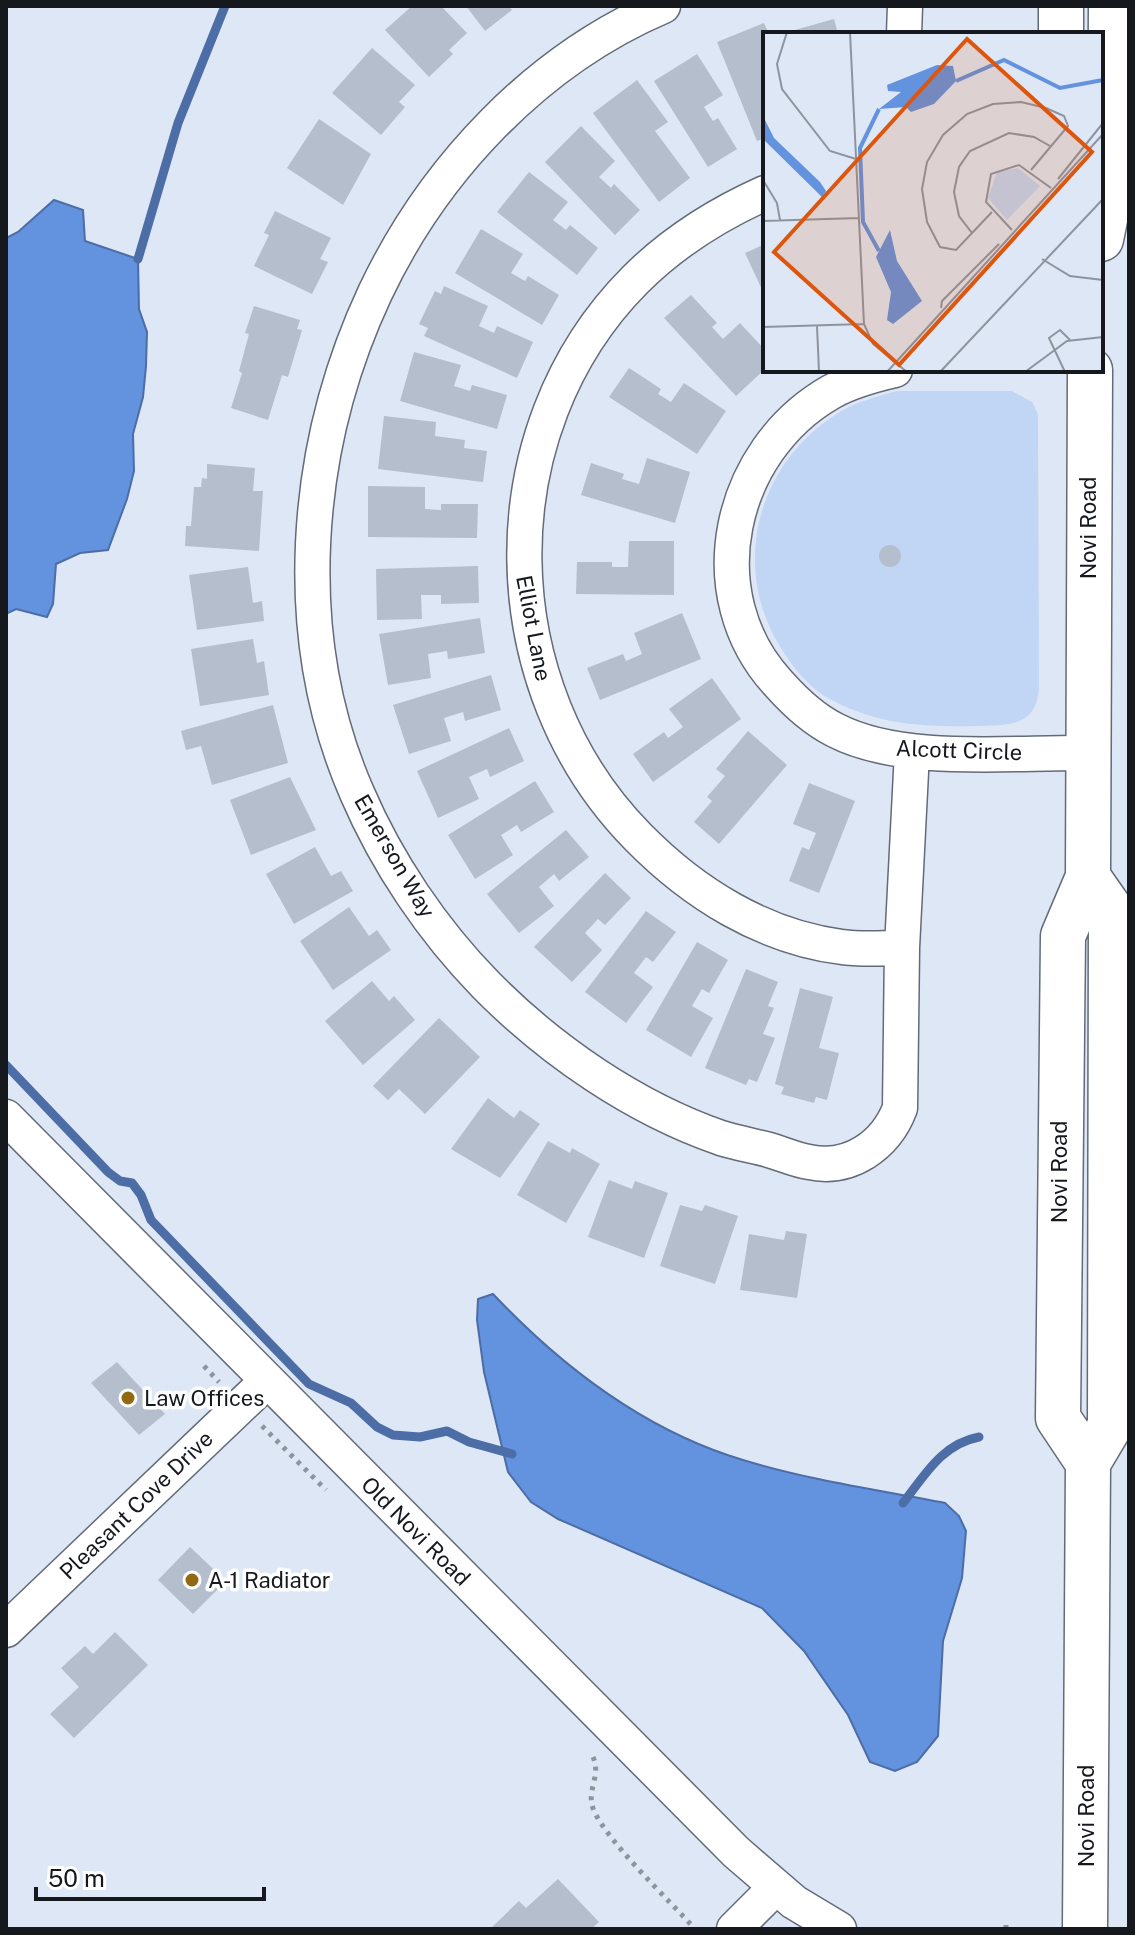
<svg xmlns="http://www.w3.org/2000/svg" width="1135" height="1935" viewBox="0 0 1135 1935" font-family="'Public Sans',sans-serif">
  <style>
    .green { fill: #c1d5f5 }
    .water { fill: #6392df; stroke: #4c6da5; stroke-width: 2 }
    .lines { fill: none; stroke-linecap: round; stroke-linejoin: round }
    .stream { stroke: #4c6da5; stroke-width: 9 }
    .building { fill: #b5becc }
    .minor-casing { stroke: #636b78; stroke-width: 37 }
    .major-casing { stroke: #636b78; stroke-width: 47 }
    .path { stroke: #8d949e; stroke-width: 5; stroke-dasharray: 4 6; stroke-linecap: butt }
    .minor { stroke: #fff; stroke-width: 34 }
    .major { stroke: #fff; stroke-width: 44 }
    .poi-dot { fill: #926912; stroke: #fff; stroke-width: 3 }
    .labels { text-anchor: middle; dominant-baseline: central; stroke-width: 7; stroke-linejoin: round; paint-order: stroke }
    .street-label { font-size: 22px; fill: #15181d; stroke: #fff }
    .poi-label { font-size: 22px; fill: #15181d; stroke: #fff; text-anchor: start }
    .inset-river { fill: none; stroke: #6392df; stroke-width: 4 }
    .inset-road { fill: none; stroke: #8e949f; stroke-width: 2 }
    .view { fill: #dd560d; fill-opacity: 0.15; stroke: #dd560d; stroke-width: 4 }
    .inset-edge { fill: none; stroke: #15181d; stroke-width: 4 }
  </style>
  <rect width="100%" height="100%" fill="#dee7f5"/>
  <!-- green -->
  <path class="green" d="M897,391h115l20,11 6,12 1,275c-3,36 -28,36 -57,37 -56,1 -104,0 -154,-28 -23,-13 -43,-41 -55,-64 -40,-79 -11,-172 62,-219 19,-13 41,-18 62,-24z"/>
  <!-- water -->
  <path class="water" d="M54,200l29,10 2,31 53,18 1,50 8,23 -1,34 -3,31 -10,37 1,37 -7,28 -19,51 -28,3 -24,11 -3,40 -6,13 -31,-8 -10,5v-376l12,-6z
    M493,1294c69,73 153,137 250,166 65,20 135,30 202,43l14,13 7,15 -4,47 -19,63 -5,95 -21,26 -22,9 -25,-9 -22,-47 -44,-64 -42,-43 -204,-89 -27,-17 -23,-30 -24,-100 -7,-52 1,-21z"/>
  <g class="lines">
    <!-- stream -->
    <path class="stream" d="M138,259l40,-136 47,-117
      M6,1065l102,107 12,9 12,2 9,12 10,25 158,164 42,19 26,24 16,8 27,2 27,-6 22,11 43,12
      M903,1503c22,-28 39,-59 76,-66"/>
  </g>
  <!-- building -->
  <path class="building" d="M412,6h29l26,27 -18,17 4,4 -24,23 -44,-47z
    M466,6h43l3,4 -27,21z
    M834,19l4,15h-54v-1z
    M764,23l5,11h-4v104l-8,3 -40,-99z
    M372,48l43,37 -16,17 6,5 -24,28 -49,-42z
    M697,54l26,41 -19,12 9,14 5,-3 19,31 -29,18 -54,-86z
    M637,80l31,42 -13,9 35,47 -31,24 -66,-89z
    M319,119l52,35 -28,51 -56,-37z
    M581,126l34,35 -16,16 12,11 3,-4 26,26 -25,25 -70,-73z
    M529,172l39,30 -15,18 13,10 4,-5 28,23 -21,27 -80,-63z
    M275,211l56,27 -11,21 8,3 -16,32 -58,-28 15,-31 -5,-2z
    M481,229l42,25 -12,19 14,8 3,-5 31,19 -17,30 -87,-52z
    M765,244v52l-20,-43z
    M444,286l44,20 -9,20 15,7 3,-7 36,16 -16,36 -93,-42 4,-8 -9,-4 16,-33 6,3z
    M691,295l26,28 -5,4 11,12 17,-16 25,27v19l-29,27 -72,-78z
    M254,306l46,14 -3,9 5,1 -14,47 -6,-2 -14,45 -37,-12 11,-35 -3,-2 10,-37 -4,-1z
    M414,352l47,13 -7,21 16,5 2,-6 35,10 -10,34 -97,-28z
    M629,368l32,21 -3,5 13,8 13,-19 42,28 -29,43 -88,-57z
    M384,416l52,6 -1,14 30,4 -1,8 23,3 -4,31 -105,-13z
    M647,458l43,14 -15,51 -94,-28 10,-32 33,11 -2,5 17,5z
    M207,464l48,4 -2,23h10l-4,60 -74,-5 1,-20h5l3,-39h7l1,-9 5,1z
    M368,486l57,1v22l16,1v-6h37l-1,34 -109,-1z
    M629,541h45v54l-98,-1 1,-32h35v5h16z
    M879 556a11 11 0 1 1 22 0a11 11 0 1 1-22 0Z
    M478,566l1,37 -38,1v-9h-20l1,24 -45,1 -1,-51z
    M248,567l5,36 9,-2 2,20 -67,9 -8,-55z
    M682,613l19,46 -101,41 -13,-32 36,-14 3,7 16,-7 -8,-21z
    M480,618l5,35 -37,6 -1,-8 -19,3 3,24 -43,7 -9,-51z
    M253,639l4,24 7,-2 5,34 -69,11 -9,-57z
    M491,675l10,35 -36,11 -2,-9 -19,6 7,23 -42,13 -16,-49z
    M712,678l29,41 -88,63 -20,-28 31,-22 4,6 15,-11 -14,-18z
    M273,705l15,58 -76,22 -11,-39 -15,4 -5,-19z
    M509,728l15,33 -34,16 -3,-8 -18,8 10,22 -41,19 -21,-47z
    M748,731l39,34 -68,79 -25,-22 18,-21 -5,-4 18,-21 -9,-7z
    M290,777l26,53 -65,25 -21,-55z
    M535,781l19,31 -33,20 -4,-7 -16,10 12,20 -38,24 -27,-44z
    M809,783l46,18 -36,92 -30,-12 13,-34 7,3 7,-17 -23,-9z
    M566,830l23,27 -30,24 -5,-7 -15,13 15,19 -35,27 -32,-39z
    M315,847l16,29 10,-5 12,20 -59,33 -28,-50z
    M605,873l26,25 -26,27 -7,-6 -13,14 17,17 -30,32 -38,-35z
    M349,907l20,29 8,-6 14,20 -58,40 -33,-49z
    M646,911l30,21 -23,30 -7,-5 -12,16 19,14 -27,36 -41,-31z
    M697,942l31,18 -19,33 -7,-4 -10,17 21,12 -22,39 -45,-27z
    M746,969l32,13 -10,24 6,2 -11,26 12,4 -18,44 -8,-3 -3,6 -41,-17z
    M372,981l17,20 5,-5 21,24 -52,45 -38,-44z
    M800,988l33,9 -14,51 20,5 -12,47 -11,-3 -2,6 -33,-9 3,-7 -9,-3z
    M439,1018l41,39 -55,57 -26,-25 -11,11 -15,-14z
    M488,1098l26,20 6,-8 20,14 -40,54 -49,-29z
    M548,1141l22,12 2,-5 28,16 -34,59 -49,-28z
    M609,1180l23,9 3,-8 33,12 -24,65 -56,-21z
    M680,1205l22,6 3,-6 33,11 -23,68 -55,-18z
    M786,1231l21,3 -10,64 -57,-8 9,-56 35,6z
    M117,1362l48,52 -26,21 -48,-52z
    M190,1547l36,34 -33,33 -35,-34z
    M115,1632l33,33 -74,73 -24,-24 29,-27 -18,-19 24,-22 8,8z
    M558,1879l41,43 -8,7h-101l29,-28 7,7z"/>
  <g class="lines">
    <!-- minor casing -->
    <g class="minor-casing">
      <path id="minor" d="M663,6c-127,54 -230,164 -288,287 -72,154 -87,342 -18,500 30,70 76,138 129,192 64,65 148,123 235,153 16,5 33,8 48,12 14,4 27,10 40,12 41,9 77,-17 91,-54l2,-160 10,-196
        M904,34l1,-28
        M765,193c-47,21 -93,50 -130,87 -151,152 -145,407 3,557 55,56 125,100 204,110 19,3 40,1 60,1
        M895,370c-22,5 -44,11 -64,22 -103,59 -135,203 -52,292 16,18 34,35 56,46 67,35 177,22 252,23
        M6,1117l730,735 58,50 45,27
        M6,1630l261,-249
        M734,1929l41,-41"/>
    </g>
    <!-- major casing -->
    <g class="major-casing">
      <path id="major" d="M1061,6v28
        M1101,239l9,-44 1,-189
        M1088,1463l-30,-45 5,-482 25,-59 2,-507
        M1085,1929l3,-466 22,-37 1,-516 -23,-33"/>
    </g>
    <!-- path -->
    <path class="path" d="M204,1366l15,16
      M262,1426l64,64
      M593,1757c8,17 -5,32 -1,48 7,29 81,99 103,124
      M1006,1929v-6"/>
    <!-- minor -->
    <use href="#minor" class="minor"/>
    <!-- major -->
    <use href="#major" class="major"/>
  </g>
  <!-- markers -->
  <g class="poi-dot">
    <circle cx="128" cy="1398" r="8"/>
    <circle cx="192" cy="1580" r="8"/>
  </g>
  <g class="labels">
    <!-- street labels -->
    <g class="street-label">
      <text transform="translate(1088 528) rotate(-90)">Novi Road</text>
      <text transform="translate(534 628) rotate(79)">Elliot Lane</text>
      <text transform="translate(959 750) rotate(2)">Alcott Circle</text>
      <text transform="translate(395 856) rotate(60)">Emerson Way</text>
      <text transform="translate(1059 1172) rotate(-90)">Novi Road</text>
      <text transform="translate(136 1505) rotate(-44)">Pleasant Cove Drive</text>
      <text transform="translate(416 1531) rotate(45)">Old Novi Road</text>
      <text transform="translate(1086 1816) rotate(-90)">Novi Road</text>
    </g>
    <!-- poi labels -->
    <g class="poi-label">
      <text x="144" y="1398">Law Offices</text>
      <text x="208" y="1580">A-1 Radiator</text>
    </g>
  </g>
  <!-- overview -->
  <g transform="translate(763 32)">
    <rect width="340" height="340" fill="#dee7f5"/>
    <path d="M255,136l22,18 -33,34 -19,-22 9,-26z" fill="#c1d5f5"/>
    <path d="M174,33l16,1 3,15 -22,23 -23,8 -5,-5 -27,2 22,-17 -13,-1 -1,-6zM0,84l11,22 46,44 6,9 -4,6 -59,-58zM127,198l7,31 25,40 -29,23 -6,-4 4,-28 -15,-35z" fill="#6392df"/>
    <path class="inset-river" d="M193,49l48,-21 56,28 43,-8M116,77l-19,39 3,74 16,29"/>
    <path class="inset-road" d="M24,0l-10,32 5,25 48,62 26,8M87,0l14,292 9,20 34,28M295,147l45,-56M0,148l14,23 3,17M229,180l-36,38 -16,-3 -13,-25 -5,-33 5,-27 16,-27 24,-21 26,-10 28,-2 25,6 18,8 4,10 -37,44M0,189l96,-3M249,198l-26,-28 5,-28 28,-9 32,23M209,201l-13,-17 -5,-24 5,-25 11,-16 39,-18 25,4 16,9M279,227l28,17 33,4M178,276l1,-7 57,-57M54,294l2,46M0,295l101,-3M124,340l216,-238M177,340l163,-173M262,340l42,-31 36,-4M302,340l-16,-34 11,-8 10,10"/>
    <path class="view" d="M204,7l125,113 -193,213 -125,-113z"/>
    <rect width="340" height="340" class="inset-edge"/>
  </g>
  <!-- border -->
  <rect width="1135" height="1935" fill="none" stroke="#15181d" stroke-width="16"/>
  <!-- scale -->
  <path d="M36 1887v12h228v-12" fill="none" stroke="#15181d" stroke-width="4"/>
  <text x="48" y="1887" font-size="24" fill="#15181d" stroke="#ffffff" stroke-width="6" paint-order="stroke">50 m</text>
</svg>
